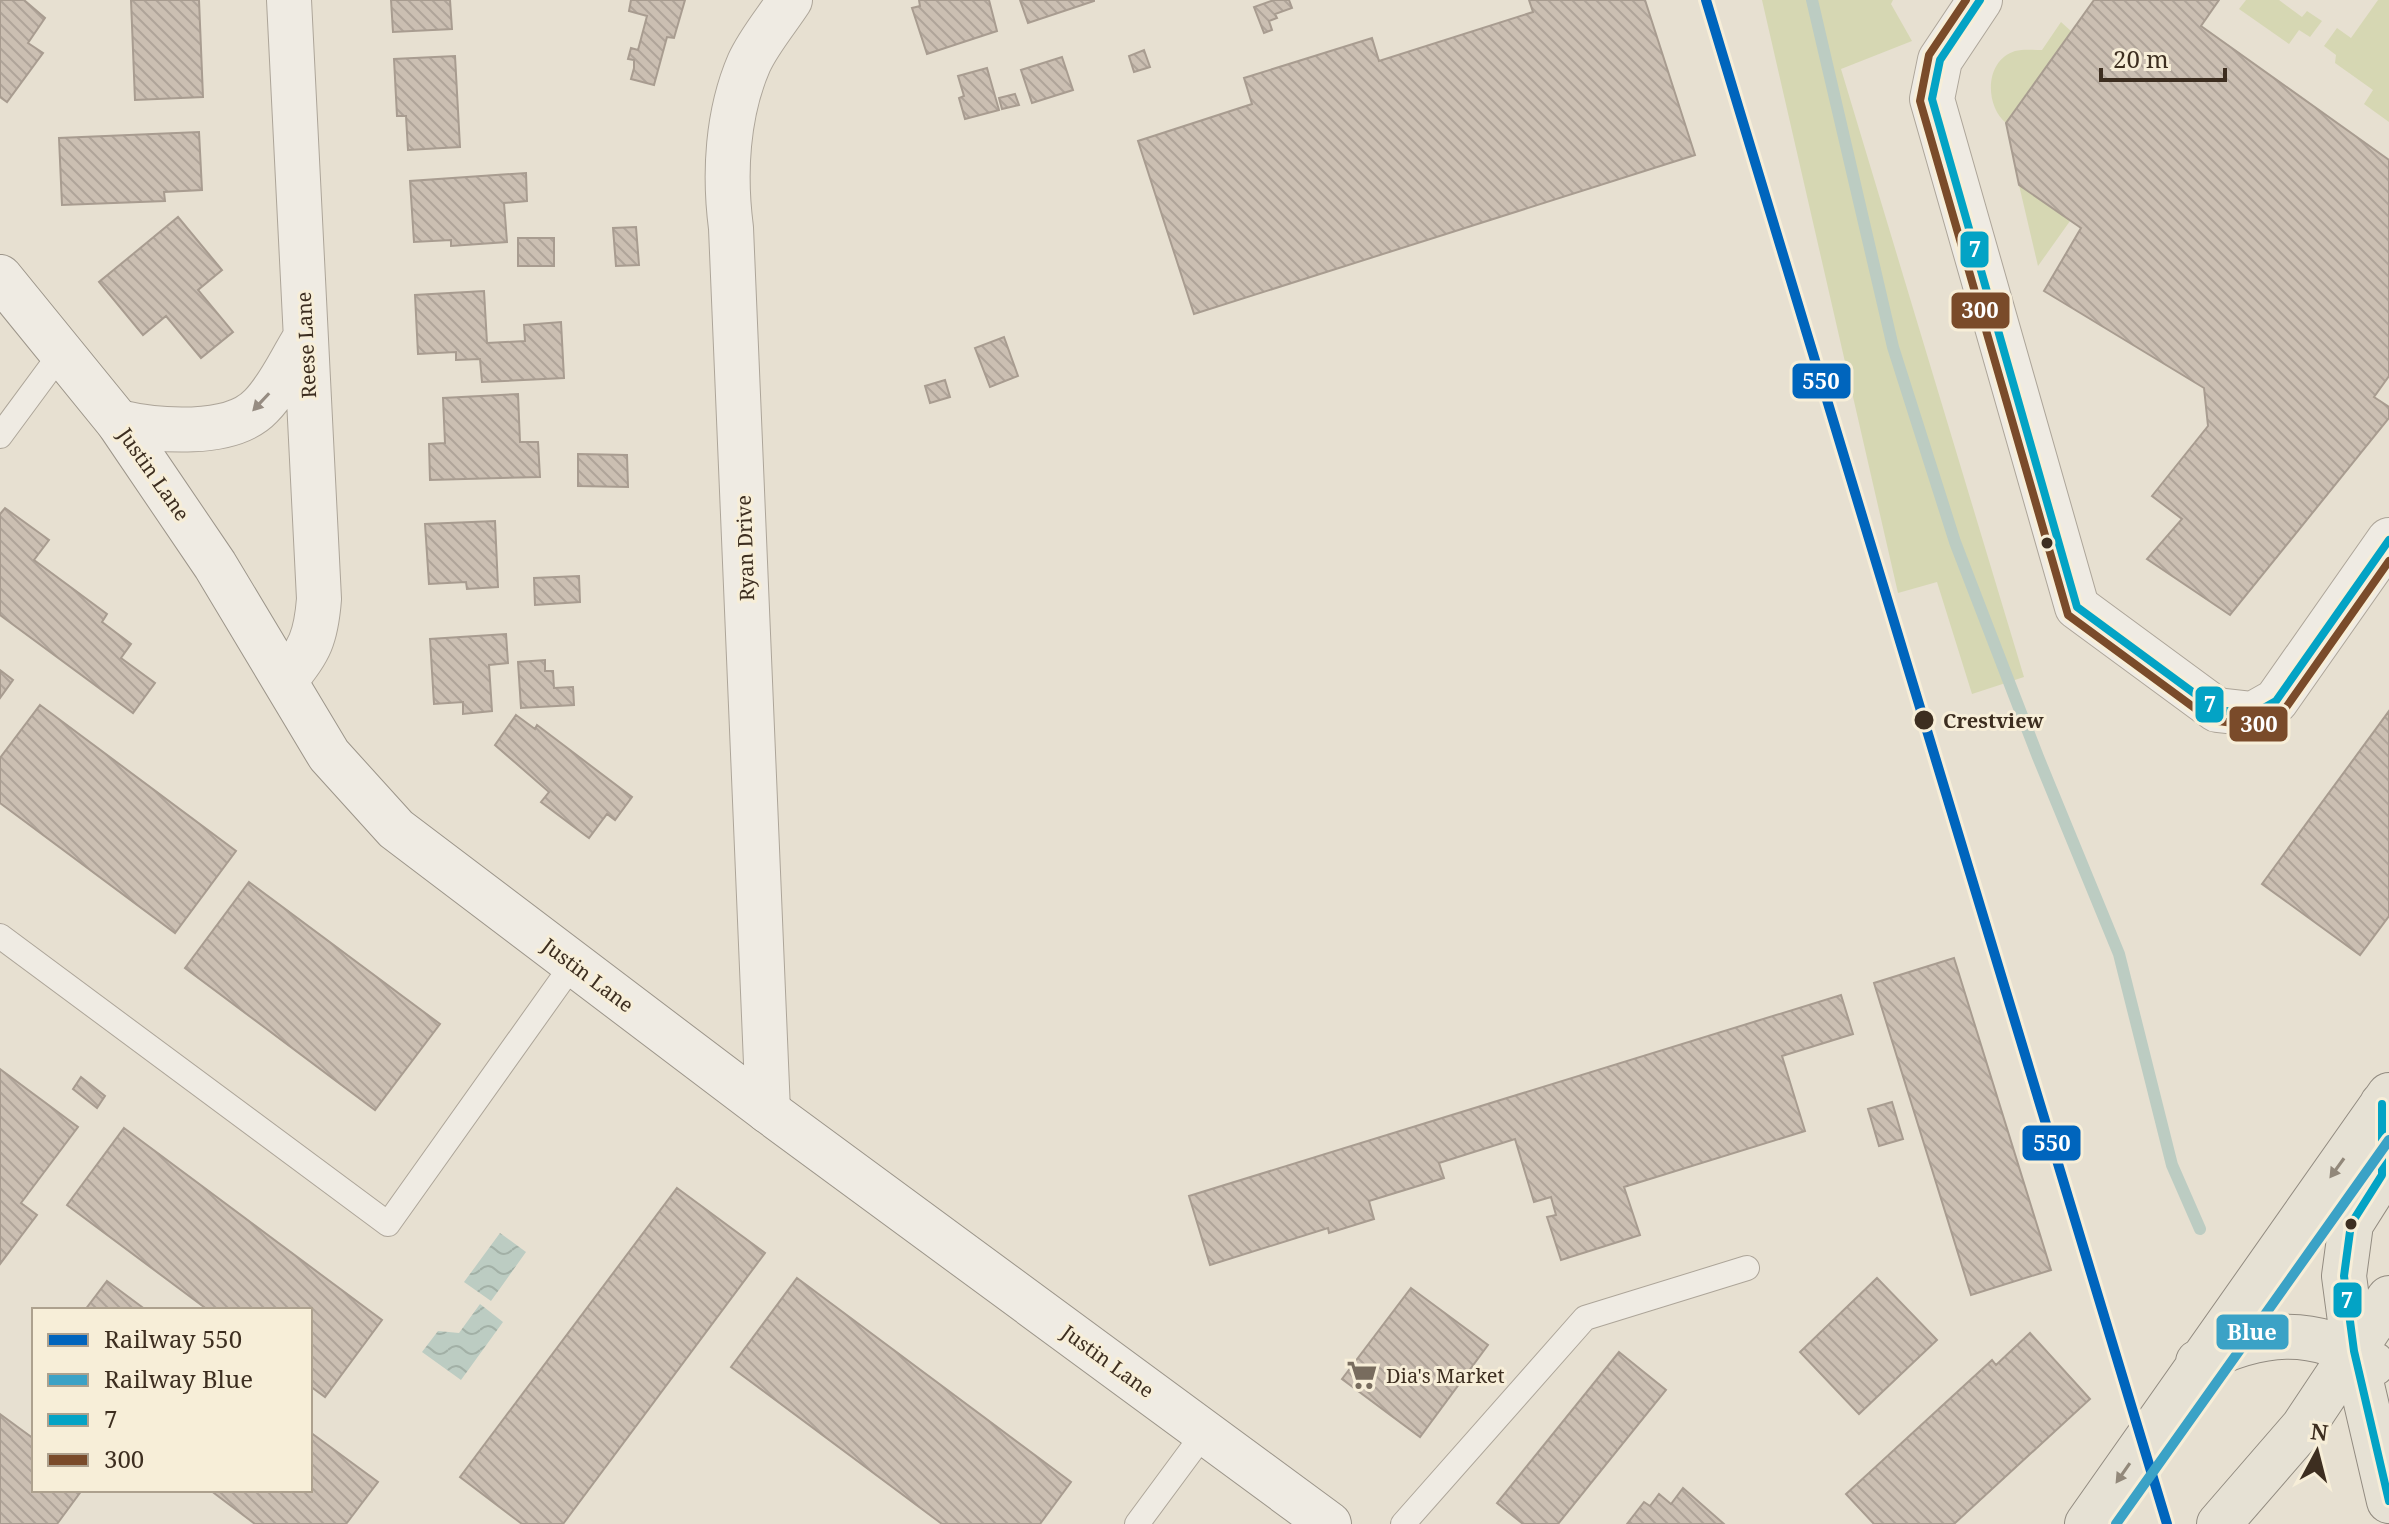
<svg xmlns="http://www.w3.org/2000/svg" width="2389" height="1524" viewBox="0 0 2389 1524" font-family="'Noto Serif',serif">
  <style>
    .green { fill: #d6d7b3 }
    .water { fill: url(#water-waves) }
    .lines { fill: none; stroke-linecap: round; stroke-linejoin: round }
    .stream { stroke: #bcccc2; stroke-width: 12 }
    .building { fill: url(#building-back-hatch); stroke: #a89c90; stroke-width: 2 }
    .lane-casing { stroke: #ada599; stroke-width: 26 }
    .street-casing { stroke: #ada599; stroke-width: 46 }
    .secondary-casing { stroke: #9c958a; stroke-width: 46 }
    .primary-casing { stroke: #928b80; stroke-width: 46 }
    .lane { stroke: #efebe3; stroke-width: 24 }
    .street { stroke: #efebe3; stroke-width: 44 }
    .secondary { stroke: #efebe3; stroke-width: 44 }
    .primary { stroke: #e6e1d4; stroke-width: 44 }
    .bus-1-casing { stroke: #f7eed8; stroke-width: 14 }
    .bus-2-casing { stroke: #f7eed8; stroke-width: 14 }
    .bus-1 { stroke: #03a3c5; stroke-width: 8 }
    .bus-2 { stroke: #7a4b2a; stroke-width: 8 }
    .rail-1-casing { stroke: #f7eed8; stroke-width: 16 }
    .rail-2-casing { stroke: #f7eed8; stroke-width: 16 }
    .rail-1 { stroke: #0065bd; stroke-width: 10 }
    .rail-2 { stroke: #3ba2c6; stroke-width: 10 }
    .oneway { fill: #968c82 }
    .oneway2 { fill: #92887a }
    .bus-dot { fill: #3d2e20; stroke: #f7eed8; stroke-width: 3 }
    .labels { text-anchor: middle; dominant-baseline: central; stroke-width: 6; stroke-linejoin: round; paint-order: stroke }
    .street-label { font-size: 20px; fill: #3d2e20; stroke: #f7eed8 }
    .stop-label { font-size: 20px; font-weight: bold; fill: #3d2e20; stroke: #f7eed8; text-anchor: start }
    .poi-label { font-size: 20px; fill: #3d2e20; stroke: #f7eed8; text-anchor: start }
    .line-badge { stroke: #f7eed8; stroke-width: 3 }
    .badge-label { font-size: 22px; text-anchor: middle; font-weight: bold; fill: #fff }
  </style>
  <defs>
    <pattern id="water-waves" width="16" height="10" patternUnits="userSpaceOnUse" patternTransform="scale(2)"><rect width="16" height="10" fill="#bcccc2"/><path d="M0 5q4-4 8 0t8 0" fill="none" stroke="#a2b0a6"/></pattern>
    <pattern id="building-back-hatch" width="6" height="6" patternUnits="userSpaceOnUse" patternTransform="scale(2)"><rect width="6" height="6" fill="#cbbfb2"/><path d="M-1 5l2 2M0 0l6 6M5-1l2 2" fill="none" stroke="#afa499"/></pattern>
  </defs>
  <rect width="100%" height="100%" fill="#e7e0d1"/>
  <!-- green -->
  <path class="green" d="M1762,0h131l-2,4 21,37 -71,28 183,608 -52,17 -35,-112 -39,11z
    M2246,0h33l23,17 5,-6 15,10 -12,16 -11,-7 -10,14 -50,-35z
    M2378,0h11v122l-25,-18 9,-14 -38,-27 1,-8 -12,-9 13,-18 14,10z
    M2061,22l11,10 -66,91c-21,-17 -22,-62 9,-72 8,-2 19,-1 27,-1z
    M2019,185l51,36 -32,45z"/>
  <!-- water -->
  <path class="water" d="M500,1233l26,19 -35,49 -27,-19z
    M480,1304l23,18 -42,58 -39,-28 16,-21 21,2z"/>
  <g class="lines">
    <!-- stream -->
    <path class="stream" d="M1812,0l81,347 62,195 83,215 81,197 53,211 28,64"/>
  </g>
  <!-- building -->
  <path class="building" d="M0,0h24l21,18 -17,25 15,10 -36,49 -7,-5z
    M131,0h68l4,97 -68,3z
    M391,0h59l2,29 -59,3z
    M631,0h54l-11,38 -7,-1 -13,48 -23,-6 3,-11v-8l-6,-1 3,-11 7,2 9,-34 -18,-5z
    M919,0h70l8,31 -70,23 -15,-46 8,-2z
    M1020,0h74v1l-66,22z
    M1274,0h15l3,8 -17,6 2,4 -8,3 3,9 -8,3 -10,-26z
    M1529,0h116l50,155 -501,159 -56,-173 114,-37 -8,-26 128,-40 7,23 154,-49z
    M2094,0h125l-18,26 188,134v216l-15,21 15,10v11l-159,197 -83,-56 35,-40 -30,-23 56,-70 -4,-38 -160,-97 37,-63 -62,-43 -13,-62z
    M2094,0h125l-18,26 188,134v216l-15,21 15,10v11l-159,197 -83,-56 35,-40 -30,-23 56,-70 -4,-38 -160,-97 37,-63 -62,-43 -13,-62z
    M1144,50l6,17 -16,5 -5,-16z
    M455,56l5,91 -52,3 -2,-34h-9l-3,-57z
    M1062,57l11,33 -41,13 -11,-33z
    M987,68l12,42 -34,9 -6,-21 5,-2 -6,-20z
    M1015,94l4,11 -17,4 -3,-11z
    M199,132l3,58 -38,2 1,9 -103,4 -3,-67z
    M526,173l1,28 -23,2 3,39 -56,4v-6l-37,2 -4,-61z
    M178,217l44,53 -24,20 35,42 -32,26 -35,-42 -23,19 -44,-53z
    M636,227l3,38 -23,1 -3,-38z
    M518,238h36v28h-36z
    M484,291l3,52 38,-2 -1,-16 37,-3 3,56 -82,4 -2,-23 -24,1v-8l-38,2 -3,-59z
    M1004,337l14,39 -28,11 -15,-39z
    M945,380l5,17 -20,6 -5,-17z
    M518,394l2,48h18l2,35 -110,3 -1,-36 16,-1 -2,-45z
    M578,454l49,1 1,32 -50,-1z
    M5,508l44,32 -15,20 73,54 -5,8 29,22 -10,14 34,25 -22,30 -133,-98v-101z
    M495,521l3,66 -31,2 -1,-7 -37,2 -4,-60z
    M579,576l1,26 -45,3 -1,-27z
    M506,634l2,29 -19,2 3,46 -29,3v-12l-29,2 -4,-65z
    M545,660v11h8l1,17 19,-1 1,18 -53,3 -3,-46z
    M0,670l13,10 -13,18z
    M40,705l196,146 -61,82 -175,-130v-45z
    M2389,711v205l-29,39 -98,-71z
    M516,715l19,14 2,-4 95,72 -17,23 -8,-6 -18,24 -48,-36 8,-10 -54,-47z
    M249,882l191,142 -65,86 -190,-142z
    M1954,958l97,312 -80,25 -97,-312z
    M1841,995l12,39 -71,22 23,75 -181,56 16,48 -79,25 -14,-43 9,-2 -5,-18 -17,5 -19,-63 -76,24 5,15 -75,23 5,18 -45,14 -1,-5 -118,37 -21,-69z
    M0,1069l78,58 -57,76 16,12 -37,49z
    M81,1077l24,19 -8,12 -24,-19z
    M1892,1102l11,37 -24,7 -11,-37z
    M124,1128l258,192 -57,77 -15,-11v-76h-102l-141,-105z
    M677,1188l88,65 -202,271h-41l-62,-47z
    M797,1278l274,204 -31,42h-98l-211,-157z
    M1877,1278l60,62 -78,74 -59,-62z
    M107,1281l39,29h-61z
    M1411,1288l77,57 -68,92 -78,-58z
    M2030,1333l60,66 -136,125h-80l-28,-30 146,-134 4,5z
    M1619,1352l47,38 -108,134h-35l-26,-21z
    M0,1414l34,25v51h48l-25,34h-57z
    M310,1432l68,50 -32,42h-91l-45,-34h100z
    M1683,1488l41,36h-97l17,-22 6,4 9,-12 12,10z"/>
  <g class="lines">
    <!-- lane casing -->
    <g class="lane-casing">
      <path id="lane" d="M0,436l62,-84
        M0,936l388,288 185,-260
        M1137,1524l68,-92
        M1403,1524l182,-206 162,-50"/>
    </g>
    <!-- street casing -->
    <g class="street-casing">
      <path id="street" d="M1980,0l-40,60 -8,39 145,508 140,103 36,4 23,-13 113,-161
        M118,422c38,9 113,16 143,-16 18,-18 30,-46 44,-68
        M285,680c25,-29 31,-43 34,-81l-30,-599
        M768,1111l-37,-883c-7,-54 -4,-114 18,-165 10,-22 28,-43 41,-63"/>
    </g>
    <!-- secondary casing -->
    <g class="secondary-casing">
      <path id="secondary" d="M0,277l118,145 97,143 114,190 67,74 372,282 561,413"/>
    </g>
    <!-- primary casing -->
    <g class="primary-casing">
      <path id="primary" d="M2382,1104v71l-31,49 -7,52 10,75 35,150
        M2198,1362c62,-31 114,-37 175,2
        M2087,1524l302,-429
        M2219,1524l84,-97 86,-129"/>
    </g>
    <!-- lane -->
    <use href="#lane" class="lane"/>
    <!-- street -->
    <use href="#street" class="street"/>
    <!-- secondary -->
    <use href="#secondary" class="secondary"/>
    <!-- primary -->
    <use href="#primary" class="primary"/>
    <!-- bus-1 casing -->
    <g class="bus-1-casing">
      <path id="bus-1" d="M1980,0l-40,60 -8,39 145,508 140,103 36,4 23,-13 113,-161
        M2382,1104v71l-31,49 -7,52 10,75 35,150"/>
    </g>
    <!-- bus-2 casing -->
    <g class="bus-2-casing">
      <path id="bus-2" d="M1966,0l-37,55 -9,46 148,514 143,105 44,6 30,-17 104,-148"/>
    </g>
    <!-- bus-1 -->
    <use href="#bus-1" class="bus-1"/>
    <!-- bus-2 -->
    <use href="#bus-2" class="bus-2"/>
    <!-- rail-1 casing -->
    <g class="rail-1-casing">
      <path id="rail-1" d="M1706,0l461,1524"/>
    </g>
    <!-- rail-2 casing -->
    <g class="rail-2-casing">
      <path id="rail-2" d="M2116,1524l273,-384"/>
    </g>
    <!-- rail-1 -->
    <use href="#rail-1" class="rail-1"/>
    <!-- rail-2 -->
    <use href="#rail-2" class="rail-2"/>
  </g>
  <!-- one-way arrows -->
  <defs><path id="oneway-solid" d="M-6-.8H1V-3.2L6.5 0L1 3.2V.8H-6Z" transform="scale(2)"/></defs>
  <use class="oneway" href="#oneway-solid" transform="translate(261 402) rotate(133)"/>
  <g class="oneway2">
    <use href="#oneway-solid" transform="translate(2337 1168) rotate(126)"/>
    <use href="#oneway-solid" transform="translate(2123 1473) rotate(125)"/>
  </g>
  <!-- icons -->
  <defs>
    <g id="supermarket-bare" transform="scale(2.4)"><path d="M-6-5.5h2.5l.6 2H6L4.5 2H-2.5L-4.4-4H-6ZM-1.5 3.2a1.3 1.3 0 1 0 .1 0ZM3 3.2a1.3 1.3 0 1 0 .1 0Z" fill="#786c5e" stroke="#f7eed8" stroke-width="2.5" paint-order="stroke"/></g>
  </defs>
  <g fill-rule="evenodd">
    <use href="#supermarket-bare" x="1362" y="1375"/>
  </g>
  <!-- markers -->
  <g class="bus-dot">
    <circle cx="2047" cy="543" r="7"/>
    <circle cx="1924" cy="720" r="11"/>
    <circle cx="2351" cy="1224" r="7"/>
  </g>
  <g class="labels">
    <!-- street labels -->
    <g class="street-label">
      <text transform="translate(306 345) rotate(-93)">Reese Lane</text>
      <text transform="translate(154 474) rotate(55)">Justin Lane</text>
      <text transform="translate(745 548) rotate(-92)">Ryan Drive</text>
      <text transform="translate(588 975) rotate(37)">Justin Lane</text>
      <text transform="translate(1108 1361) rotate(36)">Justin Lane</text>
    </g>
    <!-- stop labels -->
    <g class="stop-label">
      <text x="1943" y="720">Crestview</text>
    </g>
    <!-- poi labels -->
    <g class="poi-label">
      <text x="1386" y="1375">Dia's Market</text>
    </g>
  </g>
  <g class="line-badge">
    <rect x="1959" y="230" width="31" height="39" rx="8" fill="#03a3c5"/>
    <rect x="1950" y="291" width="61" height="39" rx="8" fill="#7a4b2a"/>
    <rect x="1791" y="362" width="61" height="38" rx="8" fill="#0065bd"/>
    <rect x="2194" y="685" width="31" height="39" rx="8" fill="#03a3c5"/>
    <rect x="2228" y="705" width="61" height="38" rx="8" fill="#7a4b2a"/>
    <rect x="2021" y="1124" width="61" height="38" rx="8" fill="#0065bd"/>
    <rect x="2332" y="1281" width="31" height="38" rx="8" fill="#03a3c5"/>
    <rect x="2215" y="1313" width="75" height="38" rx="8" fill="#3ba2c6"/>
  </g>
  <g class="badge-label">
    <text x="1975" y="257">7</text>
    <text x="1980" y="318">300</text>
    <text x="1821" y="389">550</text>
    <text x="2210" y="712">7</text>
    <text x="2259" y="732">300</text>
    <text x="2052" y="1151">550</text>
    <text x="2347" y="1308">7</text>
    <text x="2252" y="1340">Blue</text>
  </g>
  <!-- legend -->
  <rect x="32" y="1308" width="280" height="184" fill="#f7eed8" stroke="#ada18e" stroke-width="2"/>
  <rect x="48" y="1334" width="40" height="12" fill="#0065bd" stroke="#ada18e" stroke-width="2"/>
  <text x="104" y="1348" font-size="24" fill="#3d2e20">Railway 550</text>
  <rect x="48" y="1374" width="40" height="12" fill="#3ba2c6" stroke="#ada18e" stroke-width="2"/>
  <text x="104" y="1388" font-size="24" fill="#3d2e20">Railway Blue</text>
  <rect x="48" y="1414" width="40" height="12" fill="#03a3c5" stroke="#ada18e" stroke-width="2"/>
  <text x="104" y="1428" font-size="24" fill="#3d2e20">7</text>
  <rect x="48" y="1454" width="40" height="12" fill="#7a4b2a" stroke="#ada18e" stroke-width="2"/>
  <text x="104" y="1468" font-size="24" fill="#3d2e20">300</text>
  <!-- north arrow -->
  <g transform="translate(2317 1452) rotate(7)" stroke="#f7eed8" stroke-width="6" paint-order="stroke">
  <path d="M0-6L14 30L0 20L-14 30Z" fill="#3d2e20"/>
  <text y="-12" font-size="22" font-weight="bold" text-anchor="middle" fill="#3d2e20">N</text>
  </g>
  <!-- scale -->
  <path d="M2101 68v12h124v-12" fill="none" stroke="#3d2e20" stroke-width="4"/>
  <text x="2113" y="68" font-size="24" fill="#3d2e20" stroke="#f7eed8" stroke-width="6" paint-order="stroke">20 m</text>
</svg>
